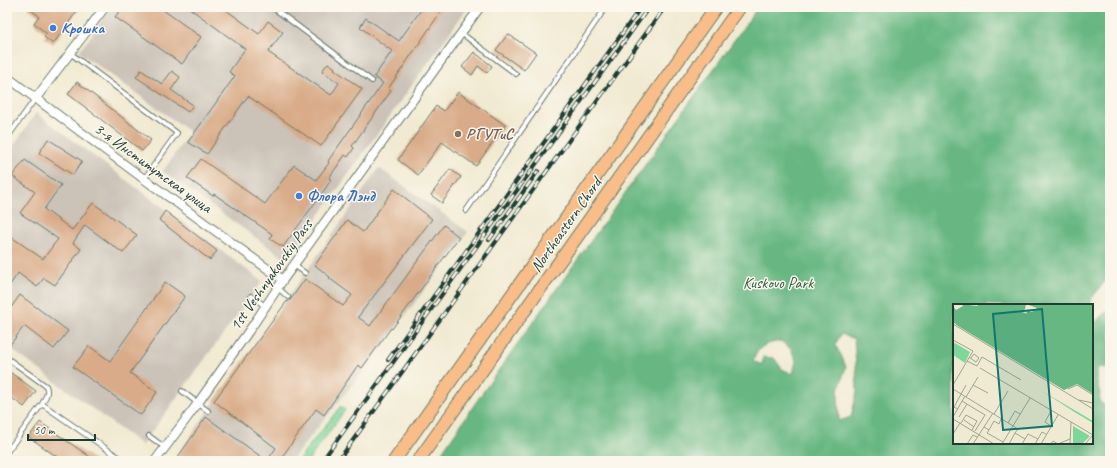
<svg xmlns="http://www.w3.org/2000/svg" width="1117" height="468" viewBox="0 0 1117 468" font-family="Caveat,sans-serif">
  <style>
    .industrial { fill: #cbc2b8 }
    .green { fill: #7fd69a; stroke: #4f8a67 }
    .forest { fill: #67b782; stroke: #437a5b; fill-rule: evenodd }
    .building { fill: #d9ab88 }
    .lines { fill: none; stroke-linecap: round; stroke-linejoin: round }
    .service-casing { stroke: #687a6b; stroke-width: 6 }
    .minor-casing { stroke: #687a6b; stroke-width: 10 }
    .primary-casing { stroke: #687a6b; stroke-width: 14 }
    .service { stroke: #fff; stroke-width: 4 }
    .minor { stroke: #fff; stroke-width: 8 }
    .primary { stroke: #f8bd88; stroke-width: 12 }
    .rail-casing { stroke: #1f3d34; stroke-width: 4 }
    .rail { stroke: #fbf7ec; stroke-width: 2.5; stroke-dasharray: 8; stroke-linecap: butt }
    .shop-dot { fill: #3f7fe0; stroke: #fbf7ec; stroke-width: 1.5 }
    .education-dot { fill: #8d6e63; stroke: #fbf7ec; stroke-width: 1.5 }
    .labels { text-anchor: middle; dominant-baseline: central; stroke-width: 3; stroke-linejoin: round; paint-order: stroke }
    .shop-label { font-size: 16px; font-weight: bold; fill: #366cbe; stroke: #fbf7ec; text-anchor: start }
    .education-label { font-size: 16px; font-weight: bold; fill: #785e54; stroke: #fbf7ec; text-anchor: start }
    .street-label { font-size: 16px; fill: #1f3d34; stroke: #fbf7ec }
    .park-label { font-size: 16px; fill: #325c48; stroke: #fbf7ec }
    .inset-road { fill: none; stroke: #9da593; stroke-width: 1 }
    .view { fill: #0f766e; fill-opacity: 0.15; stroke: #0f766e; stroke-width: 2 }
    .inset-edge { fill: none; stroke: #1f3d34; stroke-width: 2 }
  </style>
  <rect width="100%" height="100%" fill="#fbf7ec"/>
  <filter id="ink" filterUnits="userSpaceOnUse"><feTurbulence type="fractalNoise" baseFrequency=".025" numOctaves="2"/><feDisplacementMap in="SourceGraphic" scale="8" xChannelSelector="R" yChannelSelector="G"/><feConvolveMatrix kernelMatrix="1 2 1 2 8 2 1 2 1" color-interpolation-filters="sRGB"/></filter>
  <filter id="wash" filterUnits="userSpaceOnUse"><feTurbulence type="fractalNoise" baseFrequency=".012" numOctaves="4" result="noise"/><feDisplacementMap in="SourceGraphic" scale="16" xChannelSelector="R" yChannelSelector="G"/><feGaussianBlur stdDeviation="0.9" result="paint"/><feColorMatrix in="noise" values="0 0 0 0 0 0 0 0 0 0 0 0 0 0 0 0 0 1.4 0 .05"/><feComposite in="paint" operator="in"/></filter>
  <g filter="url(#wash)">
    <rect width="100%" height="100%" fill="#f1ead2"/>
    <!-- industrial -->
    <path class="industrial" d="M112,7h356l-181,253 -124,-89 27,-39 -111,-80z
      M36,113l226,168 -120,164 -135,-99v-191z
      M379,168l89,64 -104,138 -73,91h-118z"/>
    <!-- green -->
    <path class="green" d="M341,406l4,4 -37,51h-11z"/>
    <!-- forest -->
    <path class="forest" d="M758,7h352v268l-19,24 -2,6h-135v138h138v-112c3,-9 7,-14 15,-19l3,1v53l-3,2 -9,-1 -2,9 4,18 -1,7 11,9v51h-674l47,-69zM841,334l13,5 2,26 1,27 -6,25 -12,4 -1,-30 8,-24 -5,-12 -6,-10zM781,341l10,8 5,12 -3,13 -11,-5 -8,-11 -11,-1 -1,8 -9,-4c6,-16 12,-17 28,-20z"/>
    <g id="blocks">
      <!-- building -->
      <path class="building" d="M27,7h53l-27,37 -9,-7 3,-3 -13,-11 5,-7z
        M123,7h36l42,30 -19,27 -67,-47z
        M188,7h34l37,27 9,-13 15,11 -15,20 63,43 8,-12 -17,-12 6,-8 7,5 -1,1 28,20 -41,57 -73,-50 -41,58 -19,-12 47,-66 -6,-4 16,-23z
        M423,7h21l-56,82 3,2 -39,55 2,2 -6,9 -3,-2 -16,23 2,2 -6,9 -42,58 -13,-8 2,-5 -58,-40 -1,2 -26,-18 14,-19 64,45 29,-39 22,15 13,-17 -1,-2 55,-78 -9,-6 18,-26 -32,-24 6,-9 33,23z
        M508,34l28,19 -12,17 -28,-20z
        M474,52l18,14 -5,7 -9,-7 -6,9 -10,-8z
        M141,70l21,14 10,-13 8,6 -9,13 22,15 -5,7 -52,-35z
        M77,82l74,58 -9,11 -74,-57z
        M458,92l47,33 -29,41 -34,-24 -24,33 -20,-15 38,-54 8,5z
        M48,139l34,22 -9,14 -34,-22z
        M25,160l36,25 -17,24 28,21 21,-27 44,32 -14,18 -38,-28 -12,18 8,6 -26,36 -11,-7 -7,9 -19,-14 -11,16v-55l36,25 15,-20 -38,-26 15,-21 -23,-16z
        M450,169l11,8 -19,26 -11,-8z
        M394,189l38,30 -74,98 12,9 74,-101 15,12 -67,92 -1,-1 -29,40 -4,-3 -34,50 -8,-6 -37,52h-104l31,-44 61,44 9,-13 -62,-47 73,-100 1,1 3,-3 14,-20 38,27 9,-11 -23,-17 1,-1 -15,-12 32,-45 16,12z
        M165,211l52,40 -7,9 -51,-40z
        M165,282l20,14 -55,77 27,19 -16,23 -68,-48 16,-21 21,15z
        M20,295l48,36 -14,18 -30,-23 -17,23v-36z
        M7,370l29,21 -12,16 -17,-13z
        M40,422l27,19 29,20h-33l-34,-24z"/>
    </g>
  </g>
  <g filter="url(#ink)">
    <use href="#blocks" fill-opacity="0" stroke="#687a6b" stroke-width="1"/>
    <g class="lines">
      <!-- service casing -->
      <g class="service-casing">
        <path id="service" d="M272,7l100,74
          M461,33l55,41
          M70,53l107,80 -33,46
          M7,138l28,-39
          M466,211l140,-204
          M294,265l11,8
          M278,288l10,9
          M251,296l14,10
          M7,358l39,28c3,7 -1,12 -4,18
          M182,391l26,20
          M149,436l15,11
          M7,452l35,-48 82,57"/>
      </g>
      <!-- minor casing -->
      <g class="minor-casing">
        <path id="minor" d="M7,77l137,102 139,101
          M36,98l69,-91
          M155,461l43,-58 55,-78 30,-45 197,-273"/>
      </g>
      <!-- primary casing -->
      <g class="primary-casing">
        <path id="primary" d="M394,461l322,-454
          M418,461l322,-454"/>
      </g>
      <!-- service -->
      <use href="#service" class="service"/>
      <!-- minor -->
      <use href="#minor" class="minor"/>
      <!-- primary -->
      <use href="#primary" class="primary"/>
      <!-- rail casing -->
      <g class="rail-casing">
        <path id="rail" d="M489,240l49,-69
          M388,360l253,-353
          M322,461l327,-454
          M338,461l327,-454"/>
      </g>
      <!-- rail -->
      <use href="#rail" class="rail"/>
    </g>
  </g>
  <!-- markers -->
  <g class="shop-dot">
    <circle cx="53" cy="28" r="4"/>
    <circle cx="299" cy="196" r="4"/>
  </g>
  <circle class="education-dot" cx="458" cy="134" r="4"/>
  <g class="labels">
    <!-- shop labels -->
    <g class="shop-label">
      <text x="61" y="28">Крошка</text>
      <text x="307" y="196">Флора Лэнд</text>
    </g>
    <!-- education labels -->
    <g class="education-label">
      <text x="466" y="134">РГУТиС</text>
    </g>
    <!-- street labels -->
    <g class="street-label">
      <text transform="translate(153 168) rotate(36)">3-я Институтская улица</text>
      <text transform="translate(566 225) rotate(-55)">Northeastern Chord</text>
      <text transform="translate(271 275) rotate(-55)">1st Veshnyakovskiy Pass</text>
    </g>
    <!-- park labels -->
    <g class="park-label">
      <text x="778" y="283">Kuskovo Park</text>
    </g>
  </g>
  <!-- overview -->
  <g transform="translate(953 304)">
    <rect width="140" height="140" fill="#f1ead2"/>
    <path d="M0,38l17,10 -5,11 -12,-8zM89,87l51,30v2l-17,-10zM120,122l17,10 -8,8h-9z" fill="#7fd69a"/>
    <path d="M9,0l15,2 2,-2h47l-1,5 -3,3 5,2 -1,-4 6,2 5,-4 -11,-4h67v90l-16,-10 -13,6 -106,-64 -5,-4v-16l3,4 7,-4z" fill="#67b782"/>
    <path class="inset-road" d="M0,20l140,85M0,36l20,11 -20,34M16,53l1,1 6,4 3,-4 -5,-4 -3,4M14,57l10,5 5,-9 39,23M27,64l113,67M20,81l15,8M0,85l65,40 -3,4 10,6M115,85l9,-4 16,10M13,93l12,-20M126,96l14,3M9,97l23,14 -10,16M5,105l-4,-2 12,-22M41,110l14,-23M0,113l12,-21M6,113l8,-13M0,115l41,25M11,116l10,7M8,119l5,-8 11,6 -5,9M55,119l7,-12 5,3M98,122l-6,-4 6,-11M31,123l5,3 5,-9 5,3 2,-5M36,126l-2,3 16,9M0,130l7,-11M14,140l6,-9 4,2M20,140l20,-31M49,140l28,-46M56,140l6,-11M69,140l6,-10 10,5M82,140l7,-12 4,2M88,140l17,-29M98,140l2,-3 5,3 12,-5M117,140l1,-22M132,140l8,-9"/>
    <path class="view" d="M89,5l10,117 -49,4 -10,-116z"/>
    <rect width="140" height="140" class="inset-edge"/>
  </g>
  <!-- margin -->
  <rect width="1117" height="468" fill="none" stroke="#fbf7ec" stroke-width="24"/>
  <!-- scale -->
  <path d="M28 434v6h67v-6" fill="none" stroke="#1f3d34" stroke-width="2"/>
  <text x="34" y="434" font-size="12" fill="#1f3d34" stroke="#fbf7ec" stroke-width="3" paint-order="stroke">50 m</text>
</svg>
